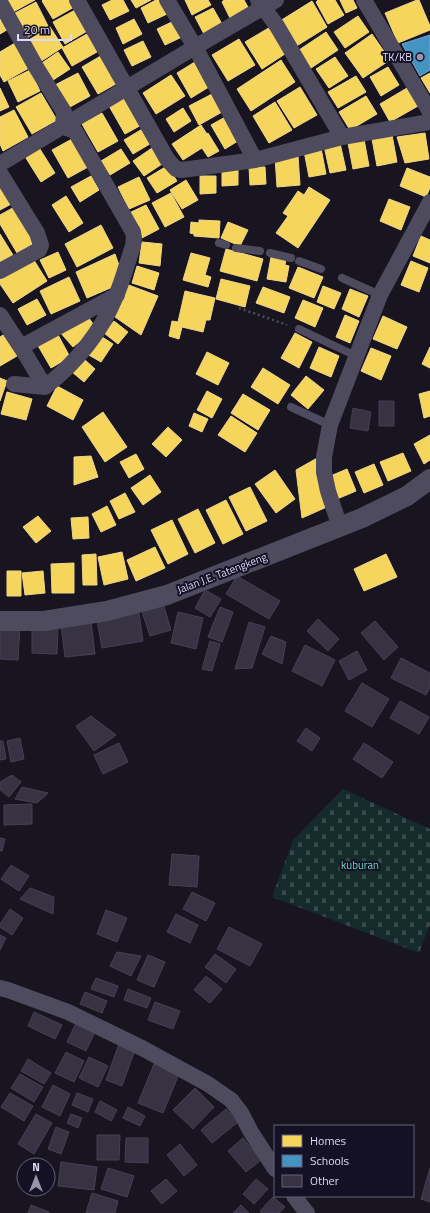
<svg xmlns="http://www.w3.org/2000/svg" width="430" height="1213" viewBox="0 0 430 1213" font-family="'Titillium Web',sans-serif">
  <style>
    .cemetery { fill: url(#cemetery-stones) }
    .homes { fill: #f6d55c; stroke: #efd68c }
    .schools { fill: #4393c3; stroke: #72a8d4 }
    .building { fill: #373342; stroke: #454153 }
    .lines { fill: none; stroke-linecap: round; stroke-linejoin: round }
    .path { stroke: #48515d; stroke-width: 2.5; stroke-dasharray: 2 3; stroke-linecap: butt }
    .service { stroke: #4e4b5f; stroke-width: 8 }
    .minor { stroke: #4e4b5f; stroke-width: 16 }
    .tertiary { stroke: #4e4b5f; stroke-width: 20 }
    .poi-dot { fill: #9994ae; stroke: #151124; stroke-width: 1.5 }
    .labels { text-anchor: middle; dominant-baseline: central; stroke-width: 4; stroke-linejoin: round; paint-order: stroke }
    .poi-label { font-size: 11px; fill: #ded9fb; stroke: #151124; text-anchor: end }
    .street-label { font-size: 11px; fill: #ded9fb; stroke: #151124 }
    .park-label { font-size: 11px; fill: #6dd3bd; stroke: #151124 }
  </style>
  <defs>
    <pattern id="cemetery-stones" width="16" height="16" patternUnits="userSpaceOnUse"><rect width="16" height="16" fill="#152a2b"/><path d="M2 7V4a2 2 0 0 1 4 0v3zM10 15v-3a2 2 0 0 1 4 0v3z" fill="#37484b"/></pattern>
  </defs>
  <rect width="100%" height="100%" fill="#181520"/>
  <!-- cemetery -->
  <path class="cemetery" d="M343,789l87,40v96l-11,28 -147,-56 21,-57z"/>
  <!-- homes -->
  <path class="homes" d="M7,0h28l-22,12z
    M43,0h29l4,6 -23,13 -11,-18z
    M112,0h11l6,11 -19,9 -8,-15z
    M131,0h20l-15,8z
    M156,0h5l6,14 -19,9 -7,-15z
    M185,0h23l3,5 -19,10z
    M224,0h20l5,9 -19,9 -8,-16z
    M318,0h17l9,15 -16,9 -12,-22z
    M340,0h13l4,8 -11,5z
    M417,0h2l11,26v4l-32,13 -13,-30z
    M312,1l15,26 -32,20 -15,-26z
    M36,2l12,24 -20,11 -13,-24z
    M213,8l9,16 -18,10 -9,-17z
    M77,9l12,21 -24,14 -12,-22z
    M0,14l10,14 -10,6z
    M358,16l11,16 -24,16 -11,-16z
    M134,19l8,15 -19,10 -7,-16z
    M176,20l8,16 -19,9 -8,-16z
    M272,26l16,26 -26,17 -17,-27z
    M50,27l13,20 -23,15 -13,-21z
    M326,32l12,18 -27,18 -12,-18z
    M87,34l10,18 -25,14 -10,-18z
    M372,34l18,26 -27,18 -18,-25z
    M239,39l16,26 -27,16 -16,-26z
    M143,41l8,16 -19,9 -8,-16z
    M15,43l14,25 -25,14 -4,-7v-23z
    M58,52l12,17 -23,15 -11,-17z
    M104,54l17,27 -23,13 -16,-27z
    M335,57l13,19 -19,12 -13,-19z
    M198,60l14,25 -21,13 -14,-25z
    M281,60l14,22 -44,29 -14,-22z
    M388,67l11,18 -18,11 -11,-19z
    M30,70l10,21 -22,11 -10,-21z
    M78,73l12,23 -22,12 -13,-23z
    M430,73v20l-9,-15z
    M171,75l14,21 -29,18 -13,-21z
    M356,76l10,16 -28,16 -10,-16z
    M300,87l17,28 -23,13 -17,-27z
    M0,88l9,19 -9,4z
    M407,88l11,18 -28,16 -10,-18z
    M41,93l16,27 -25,14 -16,-27z
    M212,94l10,18 -23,13 -10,-19z
    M129,95l16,28 -20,11 -16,-28z
    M366,96l11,18 -27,16 -11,-18z
    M275,102l17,28 -23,13 -16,-27z
    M183,108l8,13 -17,11 -8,-13z
    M14,110l14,27 -25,14 -3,-7v-27z
    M102,113l16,28 -20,11 -16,-28z
    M227,116l14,23 -16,10 -14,-24z
    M201,125l6,9 1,-1 11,18 -11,6 -6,-9 -19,12 -11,-16z
    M144,128l9,14 -20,12 -9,-14z
    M425,133l4,26 -24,4 -8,-26z
    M392,135l5,27 -20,4 -5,-27z
    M72,139l16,28 -20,11 -16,-28z
    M364,139l5,27 -16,3 -5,-26z
    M340,143l6,27 -16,3 -6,-27z
    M38,146l17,27 -14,9 -17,-27z
    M155,146l10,16 -21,14 -11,-15z
    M321,148l5,26 -17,3 -5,-26z
    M121,149l9,14 -20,12 -9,-14z
    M298,156l2,29 -23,2 -2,-30z
    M167,166l10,15 -20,12 -10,-15z
    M249,167h16l1,17 -16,1z
    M222,168h16v17l-16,1z
    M407,168l23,9v11l-4,9 -26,-11z
    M91,176l8,14 -19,12 -9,-15z
    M200,176h16v17l-16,1z
    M139,177l11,23 -21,9 -11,-22z
    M186,180l12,20 -16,9 -12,-19z
    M0,183l13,20 -13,7z
    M309,187l21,13 -32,48 -22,-15 12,-17 -5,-3 15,-22 6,4z
    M171,193l13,24 -19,10 -13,-24z
    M66,196l17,27 -14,9 -17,-27z
    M389,199l21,8 -9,23 -21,-9z
    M18,205l21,35 -22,13 -17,-29v-9z
    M146,205l13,24 -19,10 -13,-25z
    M199,220l21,1 -1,17 -25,-2v-2l-4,-1 1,-11 8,1z
    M228,222l20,8 -8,16 -19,-8z
    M101,225l12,23 -36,19 -12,-23z
    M0,234l13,21 -13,7z
    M421,236l9,4v23l-17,-7z
    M142,242l20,2 -2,22 -21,-3z
    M226,249l37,10 -6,22 -37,-10z
    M58,252l8,18 -17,8 -9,-18z
    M191,253l19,5 -5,17 6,2 -3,10 -25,-7z
    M115,254l5,14 -5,18 -28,12 -11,-26z
    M32,257l15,24 -34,22 -13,-19v-7z
    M271,257l15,2 -1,6 4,1 -3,16 -19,-3z
    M411,261l17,7 -9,24 -18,-7z
    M137,266l22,7 -5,17 -22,-7z
    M298,267l25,10 -9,21 -25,-10z
    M69,277l11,24 -29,13 -11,-23z
    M221,279l29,7 -5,21 -29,-8z
    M126,284l32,12 -17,39 -26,-18z
    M323,286l18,7 -7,16 -17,-7z
    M263,287l27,10 -6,16 -28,-10z
    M350,289l18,7 -9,21 -17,-8z
    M185,291l30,7 -5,22h-4l-3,12 -21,-5 -3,12 -10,-3 3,-15 6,1z
    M37,299l9,16 -19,10 -9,-16z
    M303,300l20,8 -8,19 -20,-9z
    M86,314l10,14 -23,19 -15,-17z
    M345,315l14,6 -9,22 -14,-6z
    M383,316l24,11 -10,22 -24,-10z
    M114,321l14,11 -10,12 -14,-11z
    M57,333l13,24 -19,11 -14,-24z
    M295,333l17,9 -13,26 -18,-10z
    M3,335l14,21 -17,10v-29z
    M99,335l14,9 -12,18 -14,-8z
    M319,347l20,9 -8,21 -21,-9z
    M430,347v21l-8,-4z
    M371,348l20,8 -10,24 -20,-9z
    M207,352l22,11 -11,22 -22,-11z
    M84,359l11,10 -11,13 -12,-10z
    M263,368l27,17 -12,19 -27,-17z
    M306,376l18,14 -16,19 -17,-14z
    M0,378l7,3 -7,20z
    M57,386l26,14 -10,20 -26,-14z
    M207,391l15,8 -10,19 -15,-8z
    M430,391v25l-6,2 -5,-24z
    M7,392l25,7 -6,21 -25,-6z
    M243,394l27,16 -12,20 -27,-17z
    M103,412l24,35 -22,15 -23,-35z
    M194,413l14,6 -6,13 -13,-6z
    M231,416l26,17 -12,19 -27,-17z
    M168,427l14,13 -16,17 -14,-13z
    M430,435v25l-6,4 -10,-20z
    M403,453l8,18 -23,10 -8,-19z
    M136,454l8,15 -15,9 -9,-16z
    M91,456l7,21 -24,8v-28z
    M319,457l10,49 -27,12 -6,-48z
    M374,464l9,21 -19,8 -9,-21z
    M347,469l9,22 -19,8 -9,-22z
    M275,470l20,29 -19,14 -21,-29z
    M150,475l11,17 -18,13 -12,-17z
    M250,487l17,34 -21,10 -17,-34z
    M125,493l10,19 -16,7 -9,-18z
    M226,500l17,34 -20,10 -17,-34z
    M107,506l9,19 -15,7 -9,-18z
    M198,509l17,34 -20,10 -17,-34z
    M38,516l13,15 -15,12 -13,-16z
    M88,517l1,21 -16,1 -2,-21z
    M172,520l16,34 -20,10 -17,-34z
    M155,547l10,21 -29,13 -9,-21z
    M122,552l6,27 -24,6 -6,-28z
    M96,554l1,31h-14l-1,-30z
    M386,554l11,23 -33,14 -10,-22z
    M74,563v30h-22l-1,-29z
    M7,571h14v25h-14z
    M43,571l2,22 -20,2 -3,-22z"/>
  <!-- schools -->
  <path class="schools" d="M430,35v35l-10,6 -18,-32z"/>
  <!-- building -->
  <path class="building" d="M379,401h15v25h-15z
    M353,408l18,4 -3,19 -18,-3z
    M237,576l43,25 -11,18 -43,-25z
    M205,590l16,9 -11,18 -15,-9z
    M163,603l8,27 -21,6 -9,-27z
    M220,607l13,5 -11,30 -14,-5z
    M178,612l25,6 -7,31 -25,-6z
    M139,613l4,28 -41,7 -5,-28z
    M318,619l21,20 -11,12 -21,-20z
    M375,621l23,26 -14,13 -23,-27z
    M91,622l4,32 -30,3 -4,-31z
    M249,622l16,5 -13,41 -17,1z
    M0,624l20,2 -2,34 -18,-1z
    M32,626l26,1 -1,27 -25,-1z
    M271,636l15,6 -4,22 -20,-10z
    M210,641l10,3 -8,27 -10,-2z
    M305,645l30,15 -13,26 -30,-15z
    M357,651l10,19 -18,10 -10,-19z
    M401,658l29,15v14l-4,8 -35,-17z
    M362,683l27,16 -17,28 -27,-16z
    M400,701l29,16 -10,17 -29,-16z
    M91,716l25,19 -22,16 -18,-25z
    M306,728l14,10 -8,13 -15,-10z
    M20,738l4,21 -13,3 -4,-21z
    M0,741h3l3,18 -6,1z
    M119,743l9,19 -25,12 -9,-19z
    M364,743l29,19 -11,16 -29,-19z
    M12,775l9,7 -12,15 -9,-7v-8z
    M22,787l26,6 -11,10 -22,-4z
    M32,804v20l-28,1v-20z
    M0,838l5,1 -3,12h-2z
    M172,854l27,2 -2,31 -28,-2z
    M11,865l18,11 -10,15 -18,-12z
    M30,888l24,9 -1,17 -33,-15z
    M192,892l23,11 -9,18 -23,-12z
    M10,909l13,9 -11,17 -12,-8v-3z
    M106,910l21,8 -10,24 -20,-8z
    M176,914l22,11 -8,18 -23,-11z
    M229,927l33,17 -12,22 -33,-17z
    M0,935l6,3 -6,12z
    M117,952l24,4 -10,20 -21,-10z
    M215,954l21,15 -10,14 -21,-16z
    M148,955l17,7 -11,25 -17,-7z
    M206,976l16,13 -12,14 -16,-13z
    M96,978l22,8 -4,11 -23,-8z
    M128,989l23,9 -4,10 -23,-8z
    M85,992l22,9 -5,12 -22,-9z
    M155,1002l25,9 -7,18 -25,-9z
    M34,1012l28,13 -7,14 -27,-13z
    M77,1021l19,9 -10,21 -19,-9z
    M119,1044l16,6 -13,36 -16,-6z
    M66,1052l18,9 -10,21 -19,-9z
    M89,1057l19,9 -10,21 -19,-9z
    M28,1059l23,14 -7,11 -23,-13z
    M154,1064l25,10 -16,39 -25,-10z
    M20,1074l23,13 -9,15 -23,-14z
    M53,1085l17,9 -10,22 -18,-9z
    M195,1088l19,19 -21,22 -20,-19z
    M10,1093l23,13 -9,15 -23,-14z
    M77,1093l16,6 -5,13 -16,-7z
    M100,1101l17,9 -6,11 -16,-9z
    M128,1107l17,9 -5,10 -17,-8z
    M226,1109l12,13 -26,21 -11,-13z
    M36,1114l16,9 -18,31 -16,-10z
    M71,1114l11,4 -4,10 -11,-5z
    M56,1127l13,5 -8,22 -13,-5z
    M97,1135h23l-1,25h-22z
    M126,1138h22v25l-23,-1z
    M243,1138l18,22 -15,12 -18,-21z
    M180,1144l17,21 -13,11 -17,-21z
    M61,1162l36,5 -3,23 -36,-4z
    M108,1168l26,8 -7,21 -26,-8z
    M430,1168v34l-9,-3z
    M166,1179l11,12 -15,13 -11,-13z
    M256,1179l12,10 -14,15 -11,-10z
    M92,1193l26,8 -3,12h-29z
    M273,1197l12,10 -6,6h-17l-2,-2z
    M31,1205l18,7v1h-21z
    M241,1205l8,8h-16z"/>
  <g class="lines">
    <!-- path -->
    <path class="path" d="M239,308l48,17"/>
    <!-- service -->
    <path class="service" d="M219,243l7,2
      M236,248l24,3
      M270,253l21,5
      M299,261l22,8
      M342,278l38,17
      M299,329l57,27
      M291,407l39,18"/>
    <!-- minor -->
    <path class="minor" d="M77,0l90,159 9,10 6,1 73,-10 87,-23 88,-15
      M167,0l28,47 60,113
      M258,0l19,26 65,111
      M364,0l66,112
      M0,2l36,65 28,45 -1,15 12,4 58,101 1,6 -1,8c-6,17 -10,34 -17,50 -15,36 -40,67 -71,91l-24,-40
      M0,164l195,-117 81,-47
      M0,173l37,60 4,12 -2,5 -39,21
      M0,315l21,32 96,-52
      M14,384l31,3
      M340,527l-12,-36 -4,-19v-15l6,-32 50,-130 50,-93
      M0,988l8,2 60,22 74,36 66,36 23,16 10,13 10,19 24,37
      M294,1196l13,17"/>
    <!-- tertiary -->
    <path class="tertiary" d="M0,621h44l63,-10 60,-16 195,-77 45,-22 23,-17"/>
  </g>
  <!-- markers -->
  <circle class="poi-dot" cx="420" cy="57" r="4"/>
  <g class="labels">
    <!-- poi labels -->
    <g class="poi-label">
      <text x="412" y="57">TK/KB</text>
    </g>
    <!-- street labels -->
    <g class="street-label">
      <text transform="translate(222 573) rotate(-21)">Jalan J.E. Tatengkeng</text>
    </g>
    <!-- park labels -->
    <g class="park-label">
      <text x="360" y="865">kuburan</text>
    </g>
  </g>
  <!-- legend -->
  <rect x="274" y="1125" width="140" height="72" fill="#151124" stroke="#65617a"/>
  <rect x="282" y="1135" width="20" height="12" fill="#f6d55c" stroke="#65617a"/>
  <text x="310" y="1145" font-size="12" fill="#ded9fb">Homes</text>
  <rect x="282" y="1155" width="20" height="12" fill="#4393c3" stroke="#65617a"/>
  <text x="310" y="1165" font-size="12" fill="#ded9fb">Schools</text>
  <rect x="282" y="1175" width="20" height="12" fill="#373342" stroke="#65617a"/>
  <text x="310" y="1185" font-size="12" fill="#ded9fb">Other</text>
  <!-- north arrow -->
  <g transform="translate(36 1177)"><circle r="19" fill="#151124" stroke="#65617a"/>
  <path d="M0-3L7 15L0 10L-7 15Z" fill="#9994ae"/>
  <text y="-6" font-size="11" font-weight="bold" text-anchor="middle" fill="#ded9fb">N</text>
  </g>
  <!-- scale -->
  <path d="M18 34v6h53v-6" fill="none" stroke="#ded9fb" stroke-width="2"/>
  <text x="24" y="34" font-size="12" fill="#ded9fb" stroke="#151124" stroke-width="3" paint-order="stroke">20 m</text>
</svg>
